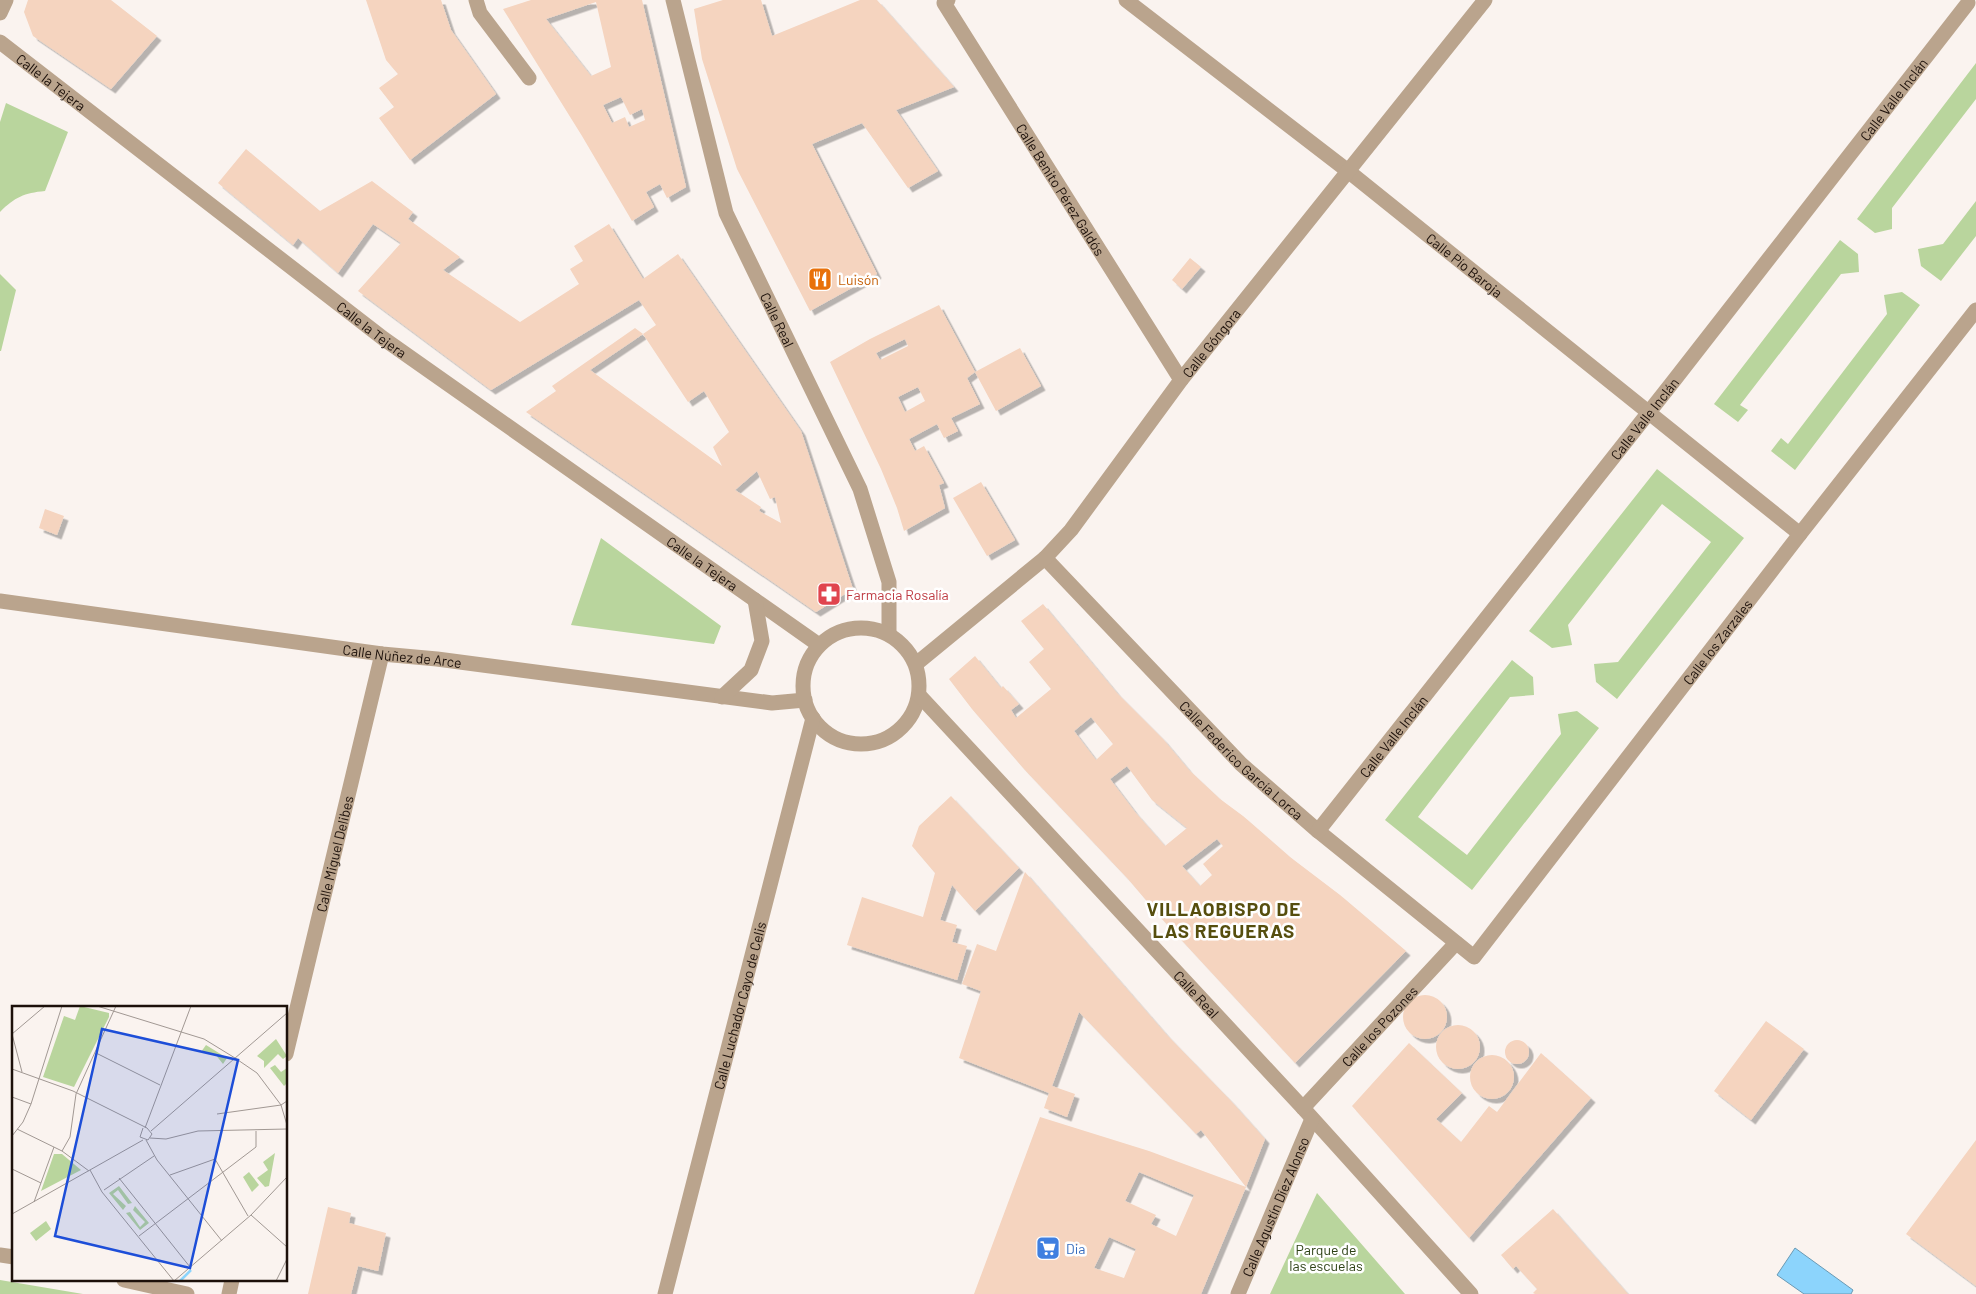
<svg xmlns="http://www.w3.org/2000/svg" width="1976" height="1294" viewBox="0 0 1976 1294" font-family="Barlow,sans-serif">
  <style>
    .green { fill: #b9d59d }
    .water { fill: #8cd4fc; stroke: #6a99b3 }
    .building { fill: #f5d4bf; fill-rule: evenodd; filter: url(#shadow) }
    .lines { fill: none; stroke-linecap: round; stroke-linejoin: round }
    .minor { stroke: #baa48d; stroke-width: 15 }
    .labels { text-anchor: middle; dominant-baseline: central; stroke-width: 5; stroke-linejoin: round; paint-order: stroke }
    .street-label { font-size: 14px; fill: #1c100a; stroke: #fff }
    .food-label { font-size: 14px; fill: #c56008; stroke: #fff; text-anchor: start }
    .health-label { font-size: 14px; fill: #be3a42; stroke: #fff; text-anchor: start }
    .shop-label { font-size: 14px; fill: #366cbe; stroke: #fff; text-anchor: start }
    .park-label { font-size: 14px; fill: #2c4014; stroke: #fff }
    .district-label { font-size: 19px; font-weight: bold; letter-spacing: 1px; fill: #564e0e; stroke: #fff }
    .inset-river { fill: none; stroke: #8cd4fc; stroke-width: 2.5 }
    .inset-road { fill: none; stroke: #a19893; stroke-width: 1 }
    .view { fill: #1d4ed8; fill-opacity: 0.15; stroke: #1d4ed8; stroke-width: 2.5 }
    .inset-edge { fill: none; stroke: #1c100a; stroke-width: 2.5 }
  </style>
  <defs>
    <filter id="shadow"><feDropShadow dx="4.5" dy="4.5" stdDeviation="0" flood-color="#0004"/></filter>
  </defs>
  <rect width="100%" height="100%" fill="#faf3ef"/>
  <!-- green -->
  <path class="green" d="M1976,63v36l-84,109v21l-17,4 -18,-14z
    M6,103l62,29 -23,59c-21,2 -30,6 -45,21v-90z
    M1976,201v35l-35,45 -20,-15 -3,-17 25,-5z
    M1840,240l18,14 1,18 -18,2 -101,131 8,5 -10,12 -24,-18z
    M0,274l16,16 -15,61h-1z
    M1902,292l18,13 -125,165 -24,-19 10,-13 7,6 99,-130 -3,-19z
    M1657,469l87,69 -127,161 -21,-17 -2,-18 24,-2 93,-120 -49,-38 -94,121 4,20 -20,3 -23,-17z
    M601,538l120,88 -7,18 -143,-19z
    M1512,660l21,17 1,18 -24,2 -92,120 49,38 94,-121 -3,-20 19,-3 22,17 -127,162 -87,-70z
    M1317,1193l88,101h-135z
    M0,1280l83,14h-83z"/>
  <!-- water -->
  <path class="water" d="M1795,1248l58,42 -2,4h-47l-27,-19z"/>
  <!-- building -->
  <path class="building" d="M28,0h83l46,36 -46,53 -78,-53 -9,-24z
    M366,0h75l10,30 45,64 -86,66 -31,-42 15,-11 -15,-19 19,-14 -12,-14z
    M531,0h111l44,187 -19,11 -7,-14 -14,8 8,15 -22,14 -50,-85 -79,-127zM596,2l15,65 -20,9 -45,-57zM621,97l9,18 12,-6 3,11 -16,7 -4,-10 -13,6 -9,-18z
    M723,0h38l11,36 88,-36h17l77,87 -58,23 42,61 -30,17 -46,-65 -50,21 65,130 -67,37 -73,-142 -35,-110 -8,-50z
    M246,149l74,62 52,-30 41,31 -5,7 52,38 -17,13 77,52 59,-38 -9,-15 13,-8 -9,-15 35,-22 34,55 35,-25 123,177 52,158 -37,23 -290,-200 30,-21 -4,-5 83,-58 8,6 -53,36 132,96 -9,-19 16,-15 -25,-41 -16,11 -45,-68 13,-9 -17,-25 -148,90 -133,-99 43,-48 -28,-19 -35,49 -40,-35 -5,7 -75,-62zM757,471l13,28 5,-2 6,26 -22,-12 2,-4 -26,-17z
    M1190,258l11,9 -19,22 -10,-9z
    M939,305l36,67 -8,6 13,26 -29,14 7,13 -14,7 -7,-14 -28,15 6,12 9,-5 20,37 -5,2 6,23 -41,23 -7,-23 -16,-39 -51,-107 40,-23zM905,339l3,7 -28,14 -4,-7zM918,387l7,14 -20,11 -7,-15z
    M1020,348l21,38 -45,25 -21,-39z
    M981,482l34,58 -28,16 -34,-58z
    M45,509l19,7 -7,19 -18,-7z
    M1043,604l74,89 46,46 26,31 31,29 23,17 47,41 50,38 66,56 -111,112 -133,-144 -34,-40 -104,-110 -52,-60 -23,-30 26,-23 26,32 2,-2 16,18 -8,6 5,8 35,-29 -22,-27 15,-13 -23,-28zM1091,717l22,27 -17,16 -22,-29zM1127,766l25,34 35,28 -22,18 -30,-34 -25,-33zM1217,839l6,7 -20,18 9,11 -12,11 -18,-20z
    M951,796l68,72 -44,43 -23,-26 -12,35 17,5 -5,17 15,4 -10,34 -110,-35 15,-48 61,20 12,-44 -23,-27 7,-20z
    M1025,872l141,162 65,67 34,38 -19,48 -45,-57 -5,4 -117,-122 -27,74 23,8 -8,23 -23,-9 5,-15 -90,-35 22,-67 -19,-7 15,-40 19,7z
    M1403 1017a22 22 0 1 1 44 0a22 22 0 1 1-44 0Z
    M1766,1021l38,28 -53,71 -37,-29z
    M1436 1047a22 22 0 1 1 44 0a22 22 0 1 1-44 0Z
    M1505 1052a12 12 0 1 1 24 0a12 12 0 1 1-24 0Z
    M1409,1043l53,50 -26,26 25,23 28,-36 8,6 44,-59 50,45 -122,140 -117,-132z
    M1470 1077a22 22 0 1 1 44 0a22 22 0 1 1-44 0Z
    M1040,1117l109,34 97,36 -45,107h-227zM1139,1172l55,23 -18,41 -25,-12 5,-9 -31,-14zM1109,1237l27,12 -12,29 -30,-10z
    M1976,1140v146l-70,-52z
    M328,1207l23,6 -2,10 37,10 -8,38 -20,-5 -7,28h-43z
    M1553,1209l75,85h-93l-2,-1 4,-4 -21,-23 -3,3 -12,-14z"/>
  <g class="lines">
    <!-- minor -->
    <g class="minor">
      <path d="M476,0l4,13 49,65"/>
      <path id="s1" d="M673,0l53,213 134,276 29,93v52"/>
      <path id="s2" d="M948,0l-4,3 237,377"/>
      <path id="s3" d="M1126,0l222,171 452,363"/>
      <path d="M0,13l6,-13"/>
      <path id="s4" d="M0,42l384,297 435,306"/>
      <path id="s5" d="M1045,558l196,206 77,67 156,126 326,-423 176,-224"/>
      <path id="s6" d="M0,601l382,53 55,5 335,44 33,-3"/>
      <circle cx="861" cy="686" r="58"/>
      <path id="s7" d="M916,664l129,-106 26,-28 110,-150 304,-380"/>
      <path id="s8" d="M919,695l384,413 168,186"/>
      <path d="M722,697l29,-27 11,-29 -7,-41"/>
      <path id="s9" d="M1318,831l354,-448 296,-380"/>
      <path id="s10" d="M286,1054l96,-400"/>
      <path id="s11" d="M1303,1108l153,-165"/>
      <path d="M0,1255l14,2"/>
      <path d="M124,1280l63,14"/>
      <path d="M229,1294l3,-14"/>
      <path id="s12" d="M665,1294l148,-576"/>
      <path id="s13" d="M1238,1294l74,-175"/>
    </g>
  </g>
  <!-- icons -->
  <defs>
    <g id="restaurant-square" transform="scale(1.25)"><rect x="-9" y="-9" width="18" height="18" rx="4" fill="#e8710a" stroke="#fff"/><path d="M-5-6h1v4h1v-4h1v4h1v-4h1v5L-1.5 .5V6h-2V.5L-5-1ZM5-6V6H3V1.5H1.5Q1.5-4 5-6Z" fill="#fff"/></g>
    <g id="pharmacy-square" transform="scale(1.25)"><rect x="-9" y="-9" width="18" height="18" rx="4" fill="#e0444e" stroke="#fff"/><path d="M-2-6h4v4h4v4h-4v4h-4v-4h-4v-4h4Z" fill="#fff"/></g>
    <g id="supermarket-square" transform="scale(1.25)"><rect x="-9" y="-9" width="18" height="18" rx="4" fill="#3f7fe0" stroke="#fff"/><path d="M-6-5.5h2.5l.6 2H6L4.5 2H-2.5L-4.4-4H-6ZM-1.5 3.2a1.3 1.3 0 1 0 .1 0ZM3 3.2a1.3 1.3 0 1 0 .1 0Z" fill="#fff"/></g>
  </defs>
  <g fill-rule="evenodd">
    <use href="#restaurant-square" x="820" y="279"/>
    <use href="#pharmacy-square" x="829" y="594"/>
    <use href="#supermarket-square" x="1048" y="1248"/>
  </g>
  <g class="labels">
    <!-- street labels -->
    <g class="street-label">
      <text stroke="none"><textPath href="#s4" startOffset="65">Calle la Tejera</textPath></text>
      <text stroke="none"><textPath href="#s9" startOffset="931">Calle Valle Inclán</textPath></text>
      <text stroke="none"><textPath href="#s2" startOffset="225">Calle Benito Pérez Galdós</textPath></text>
      <text stroke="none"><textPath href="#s3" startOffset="430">Calle Pío Baroja</textPath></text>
      <text stroke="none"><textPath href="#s1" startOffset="338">Calle Real</textPath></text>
      <text stroke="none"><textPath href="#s4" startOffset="470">Calle la Tejera</textPath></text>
      <text stroke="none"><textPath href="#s7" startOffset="439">Calle Góngora</textPath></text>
      <text stroke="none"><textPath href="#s9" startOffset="526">Calle Valle Inclán</textPath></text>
      <text stroke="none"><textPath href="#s4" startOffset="875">Calle la Tejera</textPath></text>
      <text stroke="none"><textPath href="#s5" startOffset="985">Calle los Zarzales</textPath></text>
      <text stroke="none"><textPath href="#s6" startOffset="406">Calle Núñez de Arce</textPath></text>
      <text stroke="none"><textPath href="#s9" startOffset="121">Calle Valle Inclán</textPath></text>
      <text stroke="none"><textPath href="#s5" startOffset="282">Calle Federico García Lorca</textPath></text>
      <text stroke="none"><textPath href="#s10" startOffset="206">Calle Miguel Delibes</textPath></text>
      <text stroke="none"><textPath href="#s8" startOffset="408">Calle Real</textPath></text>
      <text stroke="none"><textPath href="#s12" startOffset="298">Calle Luchador Cayo de Celis</textPath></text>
      <text stroke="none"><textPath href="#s11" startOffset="112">Calle los Pozones</textPath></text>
      <text stroke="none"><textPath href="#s13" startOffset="95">Calle Agustín Díez Alonso</textPath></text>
    </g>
    <!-- food labels -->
    <g class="food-label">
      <text x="838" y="279">Luisón</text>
    </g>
    <!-- health labels -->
    <g class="health-label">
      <text x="846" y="594">Farmacia Rosalía</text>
    </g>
    <!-- shop labels -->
    <g class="shop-label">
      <text x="1066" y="1248">Dia</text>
    </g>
    <!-- park labels -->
    <g class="park-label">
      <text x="1326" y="1249">Parque de<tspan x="1326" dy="16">las escuelas</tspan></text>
    </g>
    <!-- district labels -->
    <g class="district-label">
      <text x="1224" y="908">VILLAOBISPO DE<tspan x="1224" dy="22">LAS REGUERAS</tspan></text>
    </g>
  </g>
  <!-- overview -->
  <g transform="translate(12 1006)">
    <rect width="275" height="275" fill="#faf3ef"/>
    <path d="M68,0l29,7v4l-35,70 -31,-10 21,-61 11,4zM264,33l11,17 -4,3 -5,-5 -14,14v-7l-7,-5zM194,39l21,13 -4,6 -8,-10 -14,-2zM263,59l6,7 6,-4v15l-3,3 -14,-18zM263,147l-6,33 -4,1 -8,-9 11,-8 -5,-8zM42,148h8l19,16 -40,21zM237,166l10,13 -7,7 -9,-15zM107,180l13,17 -4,1 -10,-14 -5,4 13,12 -3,4 -14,-17zM123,200l14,17 -9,7 -14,-17 4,-1 10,15 5,-5 -12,-12zM34,215l5,8 -15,12 -6,-8z" fill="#b9d59d"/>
    <path class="inset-river" d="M168,275l11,-11"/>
    <path class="inset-road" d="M85,0l107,33 31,19 22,15 24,32 6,20M84,47l64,32M0,63l61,22 74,37 5,6 -4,6 -8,-3 3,-9M10,66l-10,-38 33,-28M0,91l19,7M205,108l64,-9 6,-4M133,122l46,-122M5,123l45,22 27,20M139,125l136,-118M0,130l11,-14 8,-18 31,-98M138,132l16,1 32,-8 89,-2M134,134l11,20 65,81M50,145l8,-14 6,-43 40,-88M0,163l29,14M78,164l12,22 72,89M158,169l45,-16 33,57M107,172l71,89M92,184l50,-34M22,196l20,-55M0,208l131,-74M239,209l36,32M127,230l117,-89v-16M162,275l77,-66 36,-38M264,275l11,-22"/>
    <path class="view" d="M90,23l136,31 -48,208 -135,-32z"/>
    <rect width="275" height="275" class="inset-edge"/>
  </g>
</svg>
